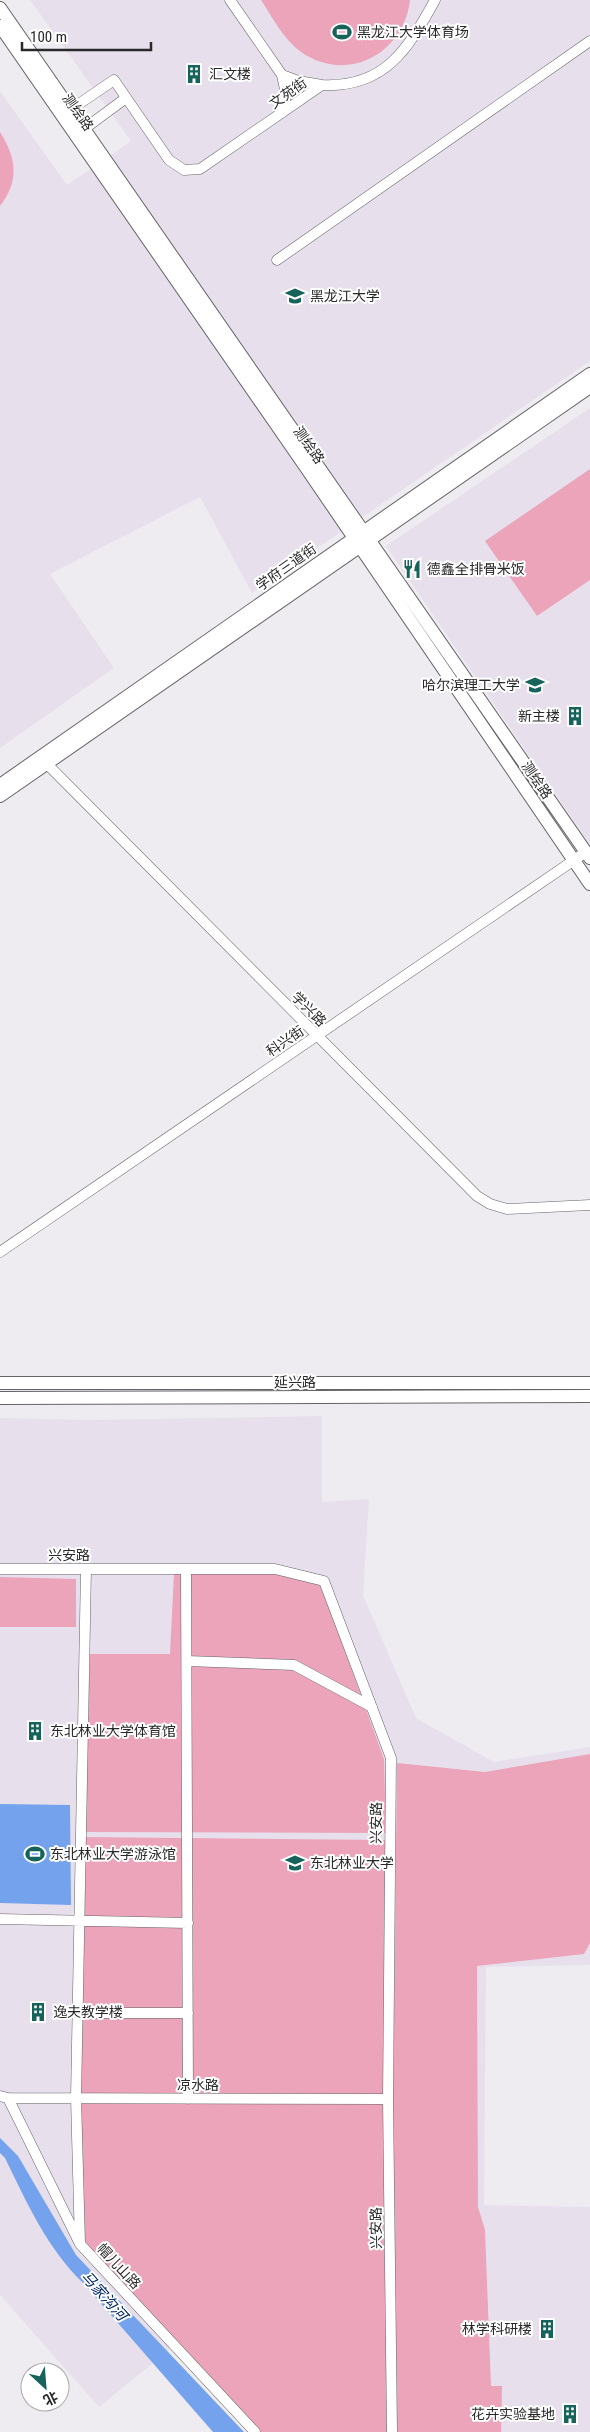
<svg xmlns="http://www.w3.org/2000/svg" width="590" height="2432" viewBox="0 0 590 2432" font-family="'Roboto Condensed','Noto Sans SC',sans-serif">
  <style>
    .built { fill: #e7e0ec }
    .green { fill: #eba4ba }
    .water { fill: #74a2ed }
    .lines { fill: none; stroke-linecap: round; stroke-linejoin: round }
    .minor-casing { stroke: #656367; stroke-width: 11 }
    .major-casing { stroke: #656367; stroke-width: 14 }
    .minor { stroke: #fff; stroke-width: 10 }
    .major { stroke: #fff; stroke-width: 12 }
    .labels { text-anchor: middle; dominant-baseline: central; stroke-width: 4; stroke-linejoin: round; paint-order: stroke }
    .poi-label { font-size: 14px; fill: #29282a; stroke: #fff; text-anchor: start }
    .street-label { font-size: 14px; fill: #29282a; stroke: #fff }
    .water-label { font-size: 15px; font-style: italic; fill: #012869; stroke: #fff }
  </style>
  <rect width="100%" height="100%" fill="#eeecf1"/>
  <!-- built -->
  <path class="built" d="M30,0h560v361l-338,232 -52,-96 -150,77 64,94 -114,80v-657l67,94 64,-44z
    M590,408v437l-204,-299z
    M322,1416v86l47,-3 -6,96 53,123 78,44 96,-15v218l-104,2 -2,238 106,2v225h-342l-78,-83 -71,58 -99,-112v-877l89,2z"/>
  <!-- green -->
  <path class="green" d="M261,0h149c-6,54 -63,84 -109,52 -17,-12 -29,-35 -40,-52z
    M0,132c16,25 20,48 0,74z
    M590,469v111l-53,36 -52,-75z
    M273,1573l48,12 63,174 2,74 -302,-1 6,-178h80l4,-80z
    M0,1577l76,2v48h-76z
    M590,1754v189l-6,11 -107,12 1,241 7,23 6,156h11l-1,46h-105l-3,-331 4,-338 88,9z
    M82,1837l304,3 -1,255h-304z
    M79,2102h306l2,330h-127l-177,-189z"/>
  <!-- water -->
  <path class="water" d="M0,1804l70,1 1,100 -71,-2z
    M0,2138l18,18 58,99 168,177h-31l-130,-149c-36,-35 -56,-80 -78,-125l-5,-5z"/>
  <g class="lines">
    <!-- minor casing -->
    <g class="minor-casing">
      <path id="minor" d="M230,0l52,75 16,6 24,4
        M70,110l44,-30 55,80 15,10 16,-1 122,-84c63,3 86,-36 113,-85
        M282,113l4,-19 -4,-19
        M84,129l42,-31
        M277,260l313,-219
        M43,760l434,436 13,8 17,5 83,-4
        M0,1252l586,-400
        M0,1569h275l49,12 67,177 -3,341 4,333
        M186,1569l2,530
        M187,1661l107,4 78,42
        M0,1919l188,4
        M77,2013h111
        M0,2096l8,2 72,146 175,188
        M8,2098l380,1
        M80,2244l-4,-146 10,-529"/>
    </g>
    <!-- major casing -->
    <g class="major-casing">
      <path id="major" d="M0,8l590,850
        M0,26l307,443 283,415
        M0,785l590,-411
        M0,796l590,-409
        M0,1383h590
        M0,1398l590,-2"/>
    </g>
    <!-- minor -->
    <use href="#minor" class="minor"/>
    <!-- major -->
    <use href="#major" class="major"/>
  </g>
  <!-- icons -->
  <defs>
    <g id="stadium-bare" transform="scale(1.5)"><path d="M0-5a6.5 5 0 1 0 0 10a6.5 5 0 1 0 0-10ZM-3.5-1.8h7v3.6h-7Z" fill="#16635b" stroke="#fff" stroke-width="2.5" paint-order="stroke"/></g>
    <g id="building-bare" transform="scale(1.5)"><path d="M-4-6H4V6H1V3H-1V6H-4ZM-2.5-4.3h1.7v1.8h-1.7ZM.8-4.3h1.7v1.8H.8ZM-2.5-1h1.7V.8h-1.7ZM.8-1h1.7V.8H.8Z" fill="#16635b" stroke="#fff" stroke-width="2.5" paint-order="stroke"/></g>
    <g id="university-bare" transform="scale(1.5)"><path d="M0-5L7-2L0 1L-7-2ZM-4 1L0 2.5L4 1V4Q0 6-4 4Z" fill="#16635b" stroke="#fff" stroke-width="2.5" paint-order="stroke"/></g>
    <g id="restaurant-bare" transform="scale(1.5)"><path d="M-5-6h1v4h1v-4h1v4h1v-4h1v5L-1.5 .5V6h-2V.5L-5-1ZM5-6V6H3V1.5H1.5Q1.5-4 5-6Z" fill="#16635b" stroke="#fff" stroke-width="2.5" paint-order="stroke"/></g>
  </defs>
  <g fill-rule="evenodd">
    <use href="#stadium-bare" x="342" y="32"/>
    <use href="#building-bare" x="194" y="74"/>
    <use href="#university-bare" x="295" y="296"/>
    <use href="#restaurant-bare" x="412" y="569"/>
    <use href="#university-bare" x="535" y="685"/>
    <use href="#building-bare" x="575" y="716"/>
    <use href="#building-bare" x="35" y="1731"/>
    <use href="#stadium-bare" x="35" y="1854"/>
    <use href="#university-bare" x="295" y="1863"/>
    <use href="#building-bare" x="38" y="2012"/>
    <use href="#building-bare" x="547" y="2329"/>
    <use href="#building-bare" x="570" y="2414"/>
  </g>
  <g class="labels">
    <!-- poi labels -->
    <g class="poi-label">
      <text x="357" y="32">黑龙江大学体育场</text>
      <text x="209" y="74">汇文楼</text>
      <text x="310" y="296">黑龙江大学</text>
      <text x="427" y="569">德鑫全排骨米饭</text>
      <text x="520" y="685" text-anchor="end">哈尔滨理工大学</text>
      <text x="560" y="716" text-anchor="end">新主楼</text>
      <text x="50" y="1731">东北林业大学体育馆</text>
      <text x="50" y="1854">东北林业大学游泳馆</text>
      <text x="310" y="1863">东北林业大学</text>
      <text x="53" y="2012">逸夫教学楼</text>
      <text x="532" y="2329" text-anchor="end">林学科研楼</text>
      <text x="555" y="2414" text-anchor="end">花卉实验基地</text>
    </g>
    <!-- street labels -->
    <g class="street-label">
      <text transform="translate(288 93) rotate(-35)">文苑街</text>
      <text transform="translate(78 112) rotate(55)">测绘路</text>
      <text transform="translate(309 445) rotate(55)">测绘路</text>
      <text transform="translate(286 567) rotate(-35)">学府三道街</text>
      <text transform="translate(537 780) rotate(56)">测绘路</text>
      <text transform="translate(309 1009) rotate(45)">学兴路</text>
      <text transform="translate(285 1041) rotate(-34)">科兴街</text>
      <text x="295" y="1382">延兴路</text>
      <text x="69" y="1555">兴安路</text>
      <text transform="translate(376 1823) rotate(-89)">兴安路</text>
      <text x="198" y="2085">凉水路</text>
      <text transform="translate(376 2228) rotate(-91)">兴安路</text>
      <text transform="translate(119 2266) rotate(47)">帽儿山路</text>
    </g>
    <!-- water labels -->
    <g class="water-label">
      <text transform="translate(104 2296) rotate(48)">马家沟河</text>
    </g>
  </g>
  <!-- north arrow -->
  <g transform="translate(45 2387) rotate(154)"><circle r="24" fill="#ffffff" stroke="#a9a9aa"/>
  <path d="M0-4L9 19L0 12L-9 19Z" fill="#16635b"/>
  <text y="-8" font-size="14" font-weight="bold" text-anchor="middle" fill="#29282a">北</text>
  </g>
  <!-- scale -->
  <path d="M22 42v8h129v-8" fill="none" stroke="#29282a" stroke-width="2.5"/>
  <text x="30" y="42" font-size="15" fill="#29282a" stroke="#ffffff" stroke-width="4" paint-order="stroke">100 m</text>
</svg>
